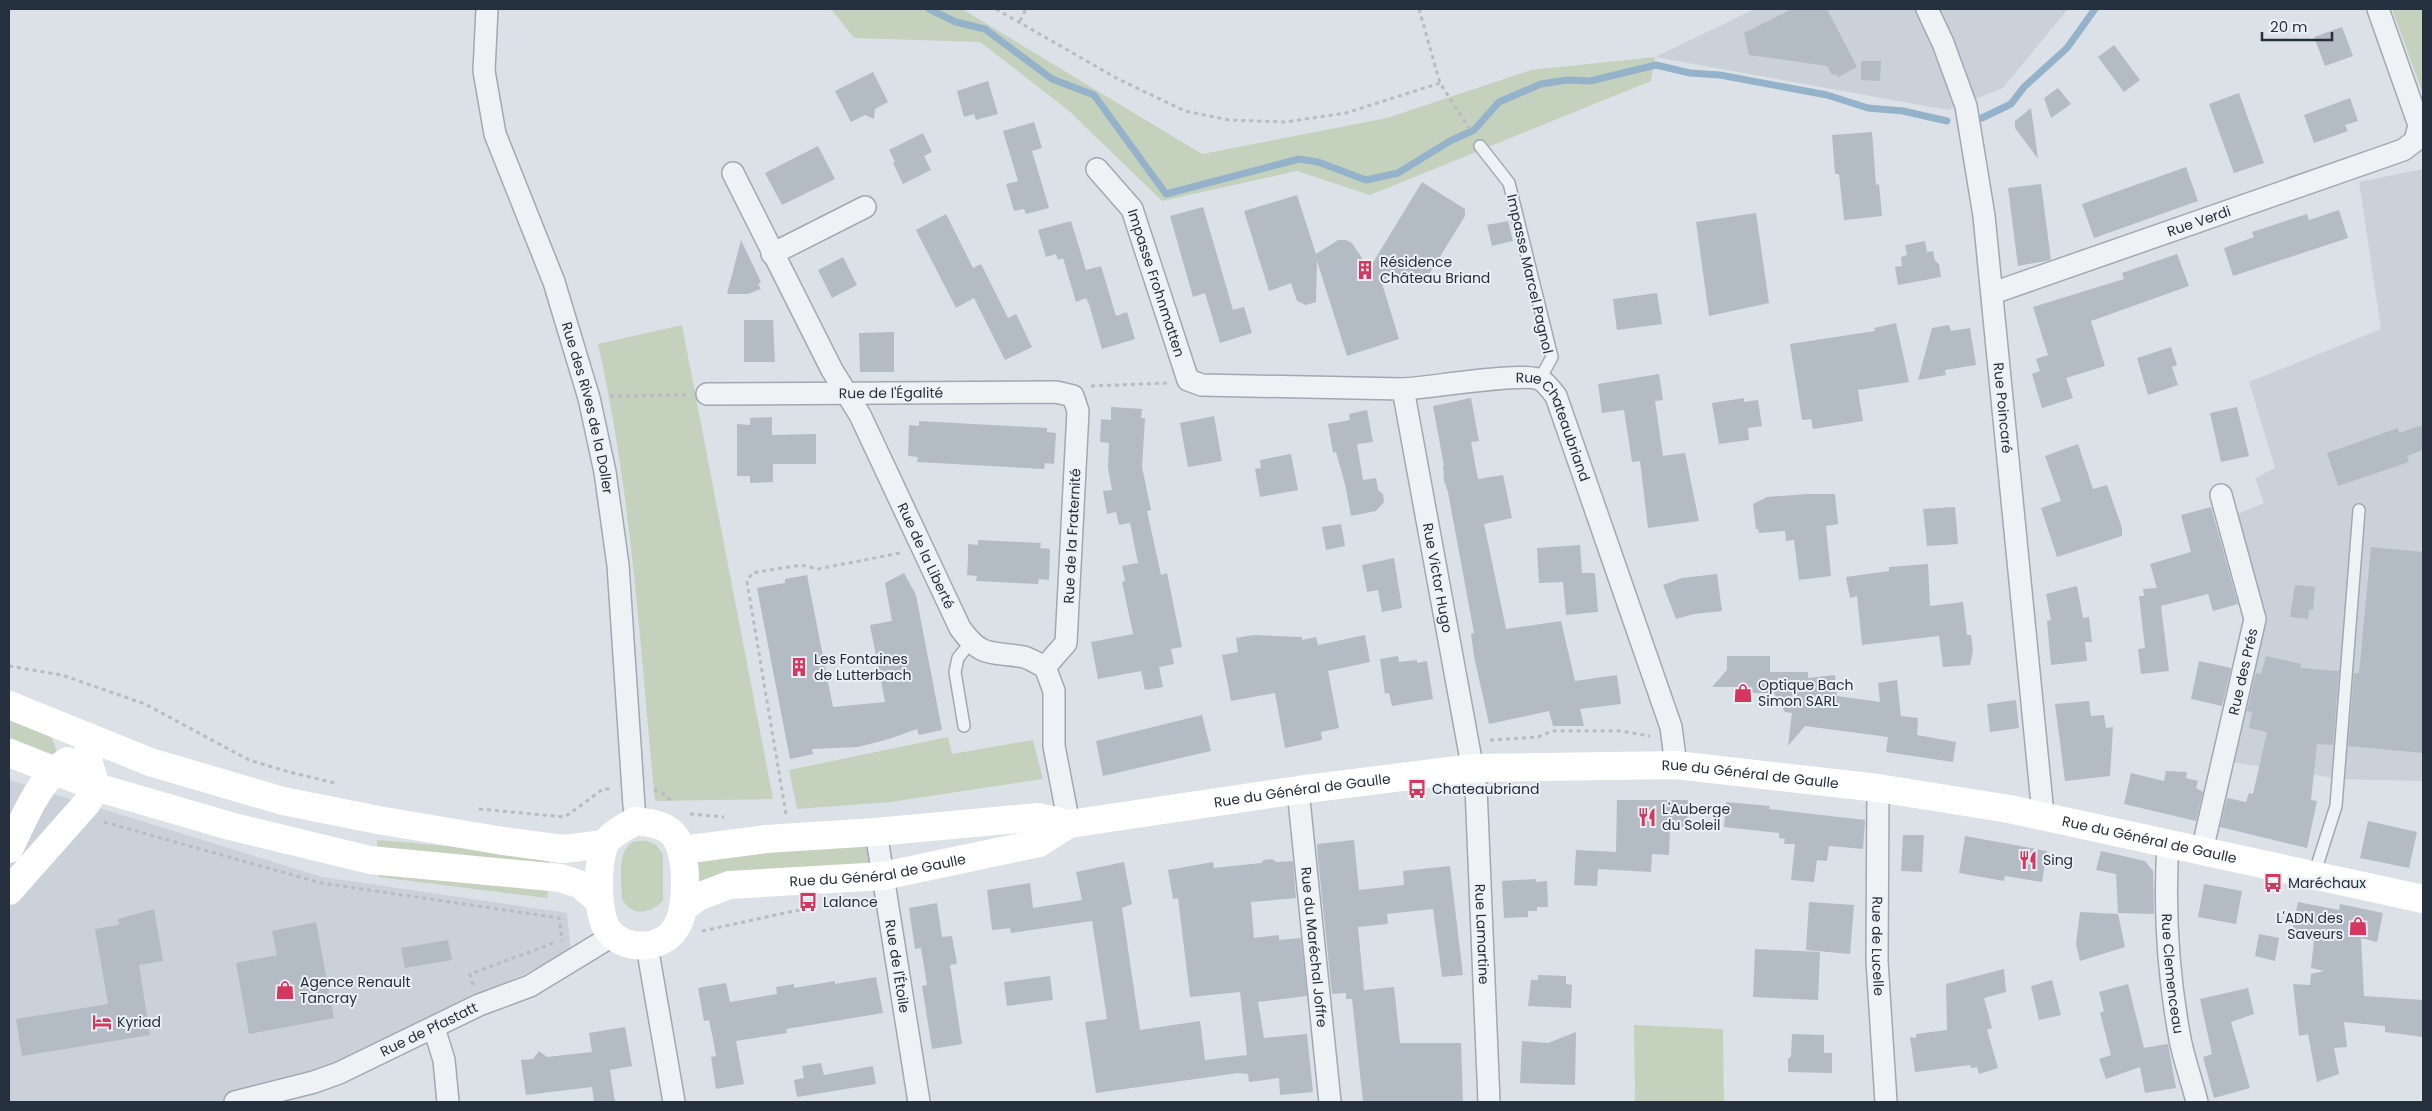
<svg xmlns="http://www.w3.org/2000/svg" width="2432" height="1111" viewBox="0 0 2432 1111" font-family="Poppins,sans-serif">
  <style>
    .built { fill: #cad1d9 }
    .green { fill: #c4d1bc }
    .lines { fill: none; stroke-linecap: round; stroke-linejoin: round }
    .stream { stroke: #94b3ca; stroke-width: 7 }
    .building { fill: #b3bbc4 }
    .lane-casing { stroke: #a1a8b1; stroke-width: 14 }
    .street-casing { stroke: #a1a8b1; stroke-width: 24 }
    .path { stroke: #b6bcc2; stroke-width: 3; stroke-dasharray: 4 4; stroke-linecap: butt }
    .lane { stroke: #eff2f5; stroke-width: 11 }
    .street { stroke: #eff2f5; stroke-width: 21 }
    .secondary { stroke: #fff; stroke-width: 28 }
    .labels { text-anchor: middle; dominant-baseline: central; stroke-width: 4; stroke-linejoin: round; paint-order: stroke }
    .street-label { font-size: 14px; fill: #25303e; stroke: #ebf0f5 }
    .poi-label { font-size: 14px; fill: #25303e; stroke: #ebf0f5; text-anchor: start }
  </style>
  <rect width="100%" height="100%" fill="#dce1e7"/>
  <!-- built -->
  <path class="built" d="M1755,9h313l-65,79 -55,22 -293,-53z
    M2423,169v612l-83,-2 -109,-17 31,-150 -24,-98 26,-11 -9,-25 20,-10 -26,-86 132,-53 -22,-147z
    M9,780l313,97 245,36 4,38 -250,123 -102,28h-210z"/>
  <!-- green -->
  <path class="green" d="M831,9h131l240,145 185,-36 144,-48 124,-13 -4,24 -281,114 -73,-24 -135,30 -95,-92 -87,-67 -126,-4z
    M2392,9h31v85z
    M682,325l91,474 -118,2c-15,-152 -23,-307 -57,-457z
    M9,716l42,20 8,21 -50,-20z
    M948,737l4,17 81,-14 10,39 -153,23 -93,7 -8,-39z
    M377,840l174,15 -1,12 -173,-16z
    M647,841l9,4 7,9v47c-13,12 -30,17 -41,-2 0,-15 -6,-48 10,-56 4,-3 10,-2 15,-2z
    M866,843l5,27 -175,20 1,-31z
    M379,873l170,12 -2,13 -168,-21z
    M1634,1025l89,4 1,73h-89z"/>
  <g class="lines">
    <!-- stream -->
    <path class="stream" d="M929,9l27,13 29,7 67,50 42,16 72,99 133,-35 19,3 48,18 32,-7 52,-32 24,-11 25,-28 42,-18 26,-4 23,1 66,-16 34,8 30,2 107,20 41,13 35,3 44,10
      M1982,118l29,-14 13,-17 43,-39 28,-39"/>
  </g>
  <!-- building -->
  <path class="building" d="M1792,9h35l30,58 -19,10 -2,-3 -4,1 -5,-9 -78,-11 -5,-22z
    M2342,27l11,29 -28,10 -11,-29z
    M2114,45l26,35 -16,12 -26,-35z
    M1861,61h20l-1,20 -19,-1z
    M873,72l15,30 -13,7 -1,10 -9,-4 -14,7 -16,-31z
    M988,81l10,33 -22,6 -2,-6 -10,3 -7,-26z
    M2058,88l13,16 -20,14 -7,-20z
    M2239,93l25,70 -30,10 -25,-69z
    M2350,98l8,23 -13,4 3,6 -34,12 -10,-28z
    M2031,108l7,51 -23,-31v-7z
    M1034,122l8,26 -10,3 17,57 -23,6 -2,-5 -10,2 -8,-27 12,-3 -15,-50z
    M1872,132l4,53 3,-1 3,32 -38,4 -5,-46h-4l-3,-39z
    M923,133l9,19 -8,4 7,14 -28,14 -10,-21 2,-1 -6,-12z
    M818,146l17,33 -53,26 -17,-32z
    M2186,167l12,34 -104,37 -12,-34z
    M1422,182l43,27v7l-40,65 -14,-9 -30,8 18,59 -52,17 -30,-95 -1,41 -10,3 -9,-4 -6,-18 -22,8 -25,-80 53,-16 19,59 22,-14h8l6,3 17,26z
    M2041,184l10,76 -33,6 -10,-78z
    M1203,207l30,103 11,-3 8,26 -32,10 -15,-50 -12,4 -23,-81z
    M2339,210l9,28 -115,38 -9,-28 30,-11 -2,-5 55,-18 2,6z
    M1756,213l13,90 -60,13 -13,-94z
    M946,214l27,54 8,-4 27,54 8,-4 16,33 -27,13 -31,-62 -18,10 -40,-78z
    M1071,221l15,49 15,-4 15,50 11,-4 8,27 -33,10 -13,-45 -3,-6 -10,4 -13,-44 -5,2 -2,-6 -10,3 -8,-27z
    M1508,221l5,20 -21,5 -5,-21z
    M741,240l20,42 -3,2 3,5 -13,5h-21z
    M1925,241l2,11 6,-1 2,10 4,3 2,13 -43,8 -3,-18 7,-1 -1,-9 6,-2 -2,-10z
    M2177,254l12,32 -98,35 14,45 -39,12 7,20 -31,10 -10,-34 8,-3 -4,-12 12,-4 -15,-48 91,-28 -2,-6z
    M843,257l14,28 -25,13 -14,-28z
    M1657,293l5,31 -45,6 -4,-31z
    M744,320h29l2,42h-31z
    M1896,323l13,59 -51,8 5,31 -50,8 -2,-10 -9,1 -12,-76 85,-13 -1,-3z
    M1949,325l2,6 19,-3 6,37 -31,5 1,5 -28,5 14,-52z
    M894,332v40h-34l-1,-39z
    M2171,347l6,18 -5,2 6,18 -30,10 -11,-37z
    M1659,374l4,26 -8,1 8,55 22,-3 14,68 -51,7 -8,-67 -8,1 -8,-52 -22,3 -4,-29z
    M1471,398l8,43 -8,1 7,37 25,-4 9,43 -28,6 22,105 55,-8 14,60 42,-6 4,29 -41,5 4,17h-31l-4,-15 -60,13 -15,-68 -3,-22 3,-1 -26,-141 -4,-11 -1,-15h1l-11,-60z
    M1744,398v4l14,-2 4,26 -14,2 1,12 -30,4 -7,-41z
    M1111,407l31,2 -1,9h4l-3,49 9,43 -4,1 14,64 6,-2 15,74 -11,2 3,15 -15,3 4,20 -18,3 -4,-19 -43,8 -7,-37 42,-8 -11,-52 3,-1 -3,-15 16,-3 -8,-40 -11,2 -3,-13 -9,2 -4,-23 9,-1 -4,-22 1,-25 -9,-1 1,-23 10,1z
    M2237,407l12,49 -28,6 -11,-49z
    M1367,410l6,32 -16,2 6,36 13,-2 2,12 5,4 1,8 -8,9 -25,5 -6,-32 -9,-32 -3,1 -5,-29 22,-4 -1,-6z
    M1214,416l8,45 -34,6 -8,-44z
    M772,417v18l44,-1v30h-43v18l-23,1v-7h-13v-52l13,1v-7z
    M919,421l128,7v4l9,1 -2,31 -9,-1 -1,6 -127,-7 1,-5 -10,-1 1,-31 10,1z
    M2423,425v25l-16,6 2,6 -71,24 -11,-33 71,-25 1,5z
    M2078,444l15,45 14,-4 15,43v8l-65,21 -16,-49 20,-7 -16,-45z
    M1291,454l7,36 -38,7 -5,-28 6,-1 -1,-8z
    M1807,494h28l3,30 -12,2 5,50 -32,4 -5,-40 -8,1 -1,-10 -26,2 -1,-4h-2l-3,-25 14,-7z
    M1955,507l3,37 -31,2 -4,-37z
    M2211,507l27,97 -25,7 -5,-17 -47,12 8,65 -28,3 -3,-25 7,-1 -6,-52h5l-1,-7 14,-1 -7,-24 41,-12 -10,-37z
    M1341,524l4,22 -19,4 -4,-23z
    M978,540l63,3 -1,5 10,1 -1,31 -10,-1 -1,5 -62,-3 1,-5 -10,-1 1,-16v-15l10,1z
    M1580,545l2,28h13l3,39 -32,3 -3,-33 -24,1 -2,-35z
    M2371,547l52,5v201l-75,-7 6,-73h5z
    M1394,558l8,50 -20,4 -4,-22 -11,2 -5,-27z
    M1928,564l2,42 33,-4 4,33h4l2,16 -3,14 -27,2 -4,-31 -77,9 -5,-49 -7,2 -4,-21 43,-6v-4z
    M904,573l12,22 26,135 -23,5 -2,-6 -28,10 -31,8 -46,2 1,5 -23,5 -33,-171 28,-5v-4l22,-4 26,132 52,-5 -15,-77 22,-4 -7,-38z
    M1717,574l5,37 -28,3 -18,5 -13,-34 19,-7z
    M2295,585l20,2 -2,23h-4l-1,9 -18,-2z
    M2077,586l6,32 6,-1 3,25h-7l2,19 -36,4 -4,-44 4,-1 -5,-26z
    M1254,635l48,2v3l14,-3 2,8 47,-10 5,27 -42,9 11,57 -18,4 1,8 -37,8 -10,-55 -44,8 -9,-46 16,-3 -2,-14z
    M1398,656l1,6 18,-2v3l10,-2 6,38 -41,7 -3,-13 -4,1 -5,-35z
    M1727,656h43v16h38v6l27,-3 2,21 43,6 -2,-19 19,-3 4,36 17,2 -1,17 39,7 -3,20 -67,-10 2,-15 -83,-11 -17,20 4,-33 -7,-1 -11,-19h-36v-6h-26l15,-17z
    M2266,656l35,8 -1,4 39,3 -6,74 -16,-1 -6,56 6,1 -10,47 -87,-21 7,-29 19,4 3,-9 4,1 14,-62 -18,-4 3,-16 -5,-1 9,-38 5,1z
    M2199,661l32,7 -9,38 -31,-7z
    M2016,700l3,28 -29,4 -3,-28z
    M2089,701l2,15 13,-1 2,13 7,-1 -3,49 -45,5 -10,-77z
    M1202,715l9,36 -108,25 -7,-35z
    M2166,771l21,1 -1,6 12,3 -2,7 7,4 -7,29 -72,-17 7,-31 33,8z
    M1617,800h71l-1,27h-17l-1,28 -17,-1 -1,18 -53,-3 -1,17 -23,-1 2,-35 40,2z
    M1726,802l44,4 -1,3 96,11 -2,29 -34,-3 -2,15 -10,-1 -3,22 -23,-2 4,-36h-11l1,-5 -6,-1v-5l-55,-6z
    M2368,821l49,11 -8,36 -49,-10z
    M1903,835h21l-2,37 -21,-1z
    M1965,836l82,15 -5,31 -37,-6 -1,5 -45,-8z
    M1354,840l5,50 45,-5 -1,-14 47,-5 13,109 -21,2 -9,-68 -46,5 1,10 -30,3 6,63 30,-3 6,56h61l2,59h-100l-11,-103h-6v-6l-14,1 -14,-135 -1,-15z
    M2101,851l44,10 8,10 1,43 -36,-1 -2,-39 -20,-4z
    M1272,859l4,3 17,-1 3,37 -45,4 3,36 25,-3v5l22,-2 6,58 -49,6 6,36 43,-4 6,58 -33,3 -1,-17 -30,4 -1,-8 -10,-1 -142,20 -11,-71 22,-3 -15,-98 -81,12 -1,-5 -18,2 -5,-40 43,-7 3,25 49,-8 -6,-28 48,-10 8,42 -10,4 18,122 60,-9 5,39 42,-5 -7,-63 -50,5 -12,-99 -5,1 -5,-29 45,-8 1,6 47,-5 3,-3z
    M1536,879v3l11,-1 1,26h-11v4h-9v6l-24,1 -2,-37z
    M2204,884l38,7 -6,33 -38,-7z
    M1809,902l45,3 -4,49 -44,-4z
    M2298,902l41,8 1,-6 43,9 -6,29 -16,-4 3,58 59,4v37l-38,-5v-6l-41,-4 3,25 -13,1 5,26 -22,8 -9,-48 -9,2 -6,-52 17,1 1,-11 13,-3 -13,-3 3,-28 -23,-4z
    M937,903l5,34 10,-1 5,28 -7,1 12,79 -30,5 -10,-63 5,-1 -6,-37 -6,1 -6,-41z
    M154,909l9,52 -24,4 11,70 -128,21 -6,-37 92,-15 -13,-75 24,-4 -1,-6z
    M2080,912l38,2 7,33 -45,14 -4,-17z
    M316,922l18,96 -85,16 -13,-71 41,-8 -5,-24z
    M2259,934l20,4 -4,23 -20,-5z
    M448,940l4,20 -47,8 -4,-20z
    M1755,949l65,3 -2,48 -65,-3z
    M2004,969l2,23 -22,6 8,30 -5,2 11,38 -19,6 -2,-7 -6,1 -1,-3 -55,7 -5,-35 6,1v-4l31,-4 -1,-46z
    M1538,975l28,1v8l6,1 -1,23 -43,-2 3,-26h7z
    M1050,976l3,24 -46,6 -3,-24z
    M876,977l7,36 -97,16 1,4 -51,8 8,43 -28,5 -5,-32 5,-1 -3,-17 -4,-19 -5,1 -6,-33 28,-5 4,19 47,-8 -1,-7 18,-3v4l41,-7v3z
    M2052,980l9,35 -22,5 -8,-34z
    M2128,984l16,64 24,-4 8,44 -31,5 -5,-26 -34,12 -7,-20 12,-4 -11,-42 4,-2 -5,-19z
    M2248,988l6,26 -23,8 19,66 -36,10 -11,-41 9,-3 -12,-55z
    M625,1027l7,39 -22,4 5,32h-21l-2,-15 -66,8 -5,-35 12,-1 6,-8 8,6 45,-5 -3,-19z
    M1576,1032l-1,53 -55,-2 2,-42 26,2z
    M1792,1034l32,1v18h8v20l-44,-1v-13l3,-3z
    M821,1063l3,12 49,-9 3,18 -79,13 -3,-17 10,-2 -2,-12z"/>
  <g class="lines">
    <!-- lane casing -->
    <g class="lane-casing">
      <path id="lane" d="M1480,146l29,37 43,174 -12,22
        M964,726l-9,-54 3,-14 12,-15
        M2314,875l22,-69 23,-296"/>
    </g>
    <!-- street casing -->
    <g class="street-casing">
      <g id="street">
        <path id="s1" d="M487,9l-3,62 11,63 59,148 35,116 16,74 13,93 17,256"/>
        <path id="s2" d="M1927,9l16,34 23,63 18,110 58,588 -1,11"/>
        <path id="s3" d="M1097,169l35,40 56,171 14,5 201,4c25,-1 123,-18 138,-9 5,3 11,11 15,16l115,331 5,38"/>
        <path id="s4" d="M733,173l99,197 28,45 100,213c22,31 31,23 64,29 7,2 14,7 21,10l9,24v55l15,78"/>
        <path d="M772,254l93,-47"/>
        <path id="s5" d="M1993,293l410,-143 12,-9 4,-16 -41,-116"/>
        <path id="s6" d="M1403,389l73,398 13,315"/>
        <path id="s7" d="M707,394l349,-2 17,4 5,15 -12,232 -21,24"/>
        <path id="s8" d="M1878,788l-1,173 9,141"/>
        <path id="s9" d="M1298,790l32,312"/>
        <path id="s10" d="M876,832l43,270"/>
        <path id="s11" d="M2168,844c-4,64 0,131 12,195 4,21 12,42 17,63"/>
        <path id="s12" d="M2202,851l53,-232 -34,-124"/>
        <path d="M647,946l27,156"/>
        <path d="M434,1028l10,32 4,42"/>
        <path id="s13" d="M235,1102l79,-20 25,-9 140,-68 51,-19 82,-50"/>
      </g>
    </g>
    <!-- path -->
    <path class="path" d="M996,9l122,70 67,32 44,9 56,2 61,-9 94,-30
      M1419,9l21,74 31,48
      M1020,21l6,-12
      M1091,386l76,-3
      M610,396l76,-1
      M9,666l53,9 83,29 104,56 40,12 46,11
      M1490,740l48,-3 14,-6h68l30,5
      M654,790l12,5 7,8
      M479,809l86,8 38,-28h8
      M690,814l34,3
      M786,814l-39,-232 5,-9 49,-8 17,4 82,-16
      M104,822l217,61 238,35 3,23
      M702,931l106,-23
      M473,985l-3,-11 84,-31"/>
    <!-- lane -->
    <use href="#lane" class="lane"/>
    <!-- street -->
    <use href="#street" class="street"/>
    <!-- secondary -->
    <g class="secondary">
      <path d="M9,705l141,57 133,39 95,19 125,21 60,8 42,-5"/>
      <path d="M9,753l87,34 134,39 140,34 191,18 20,7 18,16"/>
      <path d="M635,821c13,2 25,2 36,11 18,16 17,72 7,92 -12,26 -53,29 -70,6 -12,-16 -11,-68 -3,-86 5,-10 21,-17 30,-23z"/>
      <path d="M9,849c16,-32 28,-67 58,-88"/>
      <path id="s14" d="M682,850l84,-11 110,-7 162,-15 31,7 229,-34 175,-22 203,-3 202,23 131,21 414,90"/>
      <path d="M9,891l78,-88 9,-16 -7,-24 -1,-24"/>
      <path id="s15" d="M684,907l14,-10 31,-12 154,-9 156,-33 30,-19"/>
    </g>
  </g>
  <!-- icons -->
  <defs>
    <g id="building-bare" transform="scale(1.5)"><path d="M-4-6H4V6H1V3H-1V6H-4ZM-2.5-4.3h1.7v1.8h-1.7ZM.8-4.3h1.7v1.8H.8ZM-2.5-1h1.7V.8h-1.7ZM.8-1h1.7V.8H.8Z" fill="#d5385e" stroke="#ebf0f5" stroke-width="2.5" paint-order="stroke"/></g>
    <g id="shop-bare" transform="scale(1.5)"><path d="M-5-2.5h2.3a2.7 3.5 0 0 1 5.4 0H5L5.5 6h-11ZM-1.5-2.5h3a1.5 2.3 0 0 0-3 0Z" fill="#d5385e" stroke="#ebf0f5" stroke-width="2.5" paint-order="stroke"/></g>
    <g id="bus-bare" transform="scale(1.5)"><path d="M-5-6H5V4H4V6H2V4H-2V6H-4V4H-5ZM-3.5-4V0h7V-4ZM-3.5 1.2v1.5H-2V1.2ZM2 1.2v1.5H3.5V1.2Z" fill="#d5385e" stroke="#ebf0f5" stroke-width="2.5" paint-order="stroke"/></g>
    <g id="restaurant-bare" transform="scale(1.5)"><path d="M-5-6h1v4h1v-4h1v4h1v-4h1v5L-1.5 .5V6h-2V.5L-5-1ZM5-6V6H3V1.5H1.5Q1.5-4 5-6Z" fill="#d5385e" stroke="#ebf0f5" stroke-width="2.5" paint-order="stroke"/></g>
    <g id="hotel-bare" transform="scale(1.5)"><path d="M-6-4.5h1.5V1H6V5H4.5V3h-9V5H-6ZM-4 0a1.8 1.8 0 1 1 3.6 0ZM.5 0V-2.5h3Q6-2.5 6 0Z" fill="#d5385e" stroke="#ebf0f5" stroke-width="2.5" paint-order="stroke"/></g>
  </defs>
  <g fill-rule="evenodd">
    <use href="#building-bare" x="1365" y="270"/>
    <use href="#building-bare" x="799" y="667"/>
    <use href="#shop-bare" x="1743" y="693"/>
    <use href="#bus-bare" x="1417" y="789"/>
    <use href="#restaurant-bare" x="1647" y="817"/>
    <use href="#restaurant-bare" x="2028" y="860"/>
    <use href="#bus-bare" x="2273" y="883"/>
    <use href="#bus-bare" x="808" y="902"/>
    <use href="#shop-bare" x="2358" y="926"/>
    <use href="#shop-bare" x="285" y="990"/>
    <use href="#hotel-bare" x="102" y="1022"/>
  </g>
  <g class="labels">
    <!-- street labels -->
    <g class="street-label">
      <text stroke="none"><textPath href="#s5" startOffset="218">Rue Verdi</textPath></text>
      <text transform="translate(1530 274) rotate(77)">Impasse Marcel Pagnol</text>
      <text stroke="none"><textPath href="#s3" startOffset="131">Impasse Frohnmatten</textPath></text>
      <text stroke="none"><textPath href="#s7" startOffset="184">Rue de l'Égalité</textPath></text>
      <text stroke="none"><textPath href="#s2" startOffset="409">Rue Poincaré</textPath></text>
      <text stroke="none"><textPath href="#s1" startOffset="416">Rue des Rives de la Doller</textPath></text>
      <text stroke="none"><textPath href="#s3" startOffset="631">Rue Chateaubriand</textPath></text>
      <text transform="translate(1072 536) rotate(-87)">Rue de la Fraternité</text>
      <text stroke="none"><textPath href="#s4" startOffset="429">Rue de la Liberté</textPath></text>
      <text stroke="none"><textPath href="#s6" startOffset="192">Rue Victor Hugo</textPath></text>
      <text stroke="none"><textPath href="#s12" startOffset="184">Rue des Prés</textPath></text>
      <text stroke="none"><textPath href="#s14" startOffset="1075">Rue du Général de Gaulle</textPath></text>
      <text stroke="none"><textPath href="#s14" startOffset="625">Rue du Général de Gaulle</textPath></text>
      <text stroke="none"><textPath href="#s14" startOffset="1480">Rue du Général de Gaulle</textPath></text>
      <text stroke="none"><textPath href="#s15" startOffset="200">Rue du Général de Gaulle</textPath></text>
      <text stroke="none"><textPath href="#s6" startOffset="552">Rue Lamartine</textPath></text>
      <text stroke="none"><textPath href="#s8" startOffset="158">Rue de Lucelle</textPath></text>
      <text stroke="none"><textPath href="#s9" startOffset="158">Rue du Maréchal Joffre</textPath></text>
      <text stroke="none"><textPath href="#s10" startOffset="136">Rue de l'Étoile</textPath></text>
      <text stroke="none"><textPath href="#s11" startOffset="130">Rue Clemenceau</textPath></text>
      <text stroke="none"><textPath href="#s13" startOffset="208">Rue de Pfastatt</textPath></text>
    </g>
    <!-- poi labels -->
    <g class="poi-label">
      <text x="1380" y="262">Résidence<tspan x="1380" dy="16">Château Briand</tspan></text>
      <text x="814" y="659">Les Fontaines<tspan x="814" dy="16">de Lutterbach</tspan></text>
      <text x="1758" y="685">Optique Bach<tspan x="1758" dy="16">Simon SARL</tspan></text>
      <text x="1432" y="789">Chateaubriand</text>
      <text x="1662" y="809">L'Auberge<tspan x="1662" dy="16">du Soleil</tspan></text>
      <text x="2043" y="860">Sing</text>
      <text x="2288" y="883">Maréchaux</text>
      <text x="823" y="902">Lalance</text>
      <text x="2343" y="918" text-anchor="end">L'ADN des<tspan x="2343" dy="16">Saveurs</tspan></text>
      <text x="300" y="982">Agence Renault<tspan x="300" dy="16">Tancray</tspan></text>
      <text x="117" y="1022">Kyriad</text>
    </g>
  </g>
  <!-- border -->
  <rect width="2432" height="1111" fill="none" stroke="#25303e" stroke-width="20"/>
  <!-- scale -->
  <path d="M2262 32v8h70v-8" fill="none" stroke="#25303e" stroke-width="2.5"/>
  <text x="2270" y="32" font-size="15" fill="#25303e" stroke="#ebf0f5" stroke-width="4" paint-order="stroke">20 m</text>
</svg>
